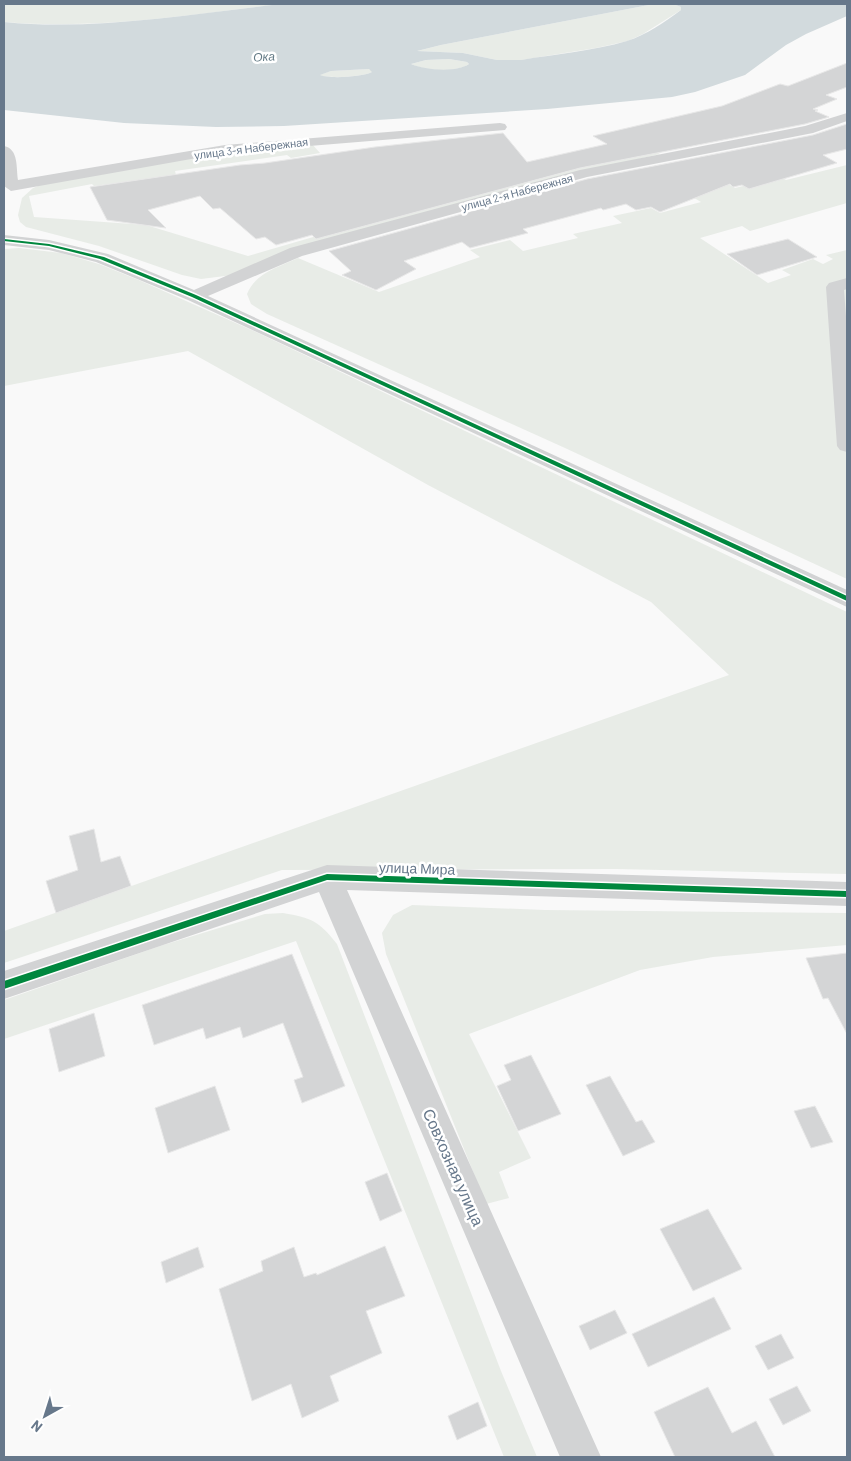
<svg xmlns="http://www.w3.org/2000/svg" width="851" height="1461" viewBox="0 0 851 1461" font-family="Barlow,sans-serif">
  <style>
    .green { fill: #e8ece7 }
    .water { fill: #d2dadd; fill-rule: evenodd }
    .building { fill: #d4d5d6; stroke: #e8e8e8 }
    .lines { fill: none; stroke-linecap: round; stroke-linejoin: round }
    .street { fill: #d2d3d4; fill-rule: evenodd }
    .cycleway-casing { stroke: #fff; stroke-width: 3 }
    .cycleway { fill: #00873e; fill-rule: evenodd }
    .labels { text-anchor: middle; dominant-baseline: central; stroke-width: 5; stroke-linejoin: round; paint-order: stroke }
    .far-street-label { font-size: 11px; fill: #67788b; stroke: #fff }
    .far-water-label { font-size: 12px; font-style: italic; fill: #637a85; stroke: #fff }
    .street-label { font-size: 14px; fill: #67788b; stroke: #fff }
    .near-street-label { font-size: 16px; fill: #67788b; stroke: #fff }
  </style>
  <rect width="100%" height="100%" fill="#f9f9f9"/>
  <!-- green -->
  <path class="green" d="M4,4h277c-91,11 -185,26 -277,18z
    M654,4h19l8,3v3l-38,24 -15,7 -32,7 -75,12h-24l-34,-7 -46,-2 24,-6z
    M449,59l18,3 2,2c-13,9 -44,7 -58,0l15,-4z
    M369,69l4,2 -1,1c-10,5 -44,7 -53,3l12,-4z
    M312,144l8,9 -29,5 -4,-3 -112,16 1,4 -82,11 -2,-2 -63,12 5,21 112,8 102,31 103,-30 199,-50 98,-29 12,7 -86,20 -341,101 -32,4 -19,-4 -83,-29 -73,-19 -6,-5 -2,-7 4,-17 11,-10 10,-4 180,-32z
    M847,165v38l-97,28 -8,-5 -42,12 68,45 23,-8 -9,-5 31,-11 10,5 10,-5 -7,-4 21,-5v329l-282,-131 -298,-134 -16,-10 -4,-10c8,-21 32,-27 51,-36l81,34 101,-35 -10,-7 40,-10 13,11 55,-13 -5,-4 49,-11 -9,-7 38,-8 9,5 41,-11 -22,-13 41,-10 15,9 46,-11 5,3z
    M19,248l42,5 38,11 42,17 115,51 591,280v262l-231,-5 -334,1 -278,93v-32l725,-256 -78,-73 -223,-117 -240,-134 -184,35v-137z
    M412,905l133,5 302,3v32l-134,12 -73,13 -171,64 62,124 -32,14 10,26 -23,6 -100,-250 -4,-21 11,-18z
    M283,913c29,5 36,8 54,31l164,427 36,86h-33l-208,-516 -292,98v-39l156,-54 105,-32z"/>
  <!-- water -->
  <path class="water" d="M281,4h373l-213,41 -24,6 46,2 34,7h24c35,-6 72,-9 106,-19 19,-6 38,-19 54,-31v-3l-8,-3h174v12l-41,18 -20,11 -41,30 -50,17 -23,5 -125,12 -263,17 -68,1 -92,-4 -120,-13v-88c90,9 187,-8 277,-18zM449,59l18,3 2,2c-13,9 -44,6 -58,0l15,-4zM369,69l3,3c-10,5 -43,7 -52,3l11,-4z"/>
  <!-- building -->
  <path class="building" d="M847,63v24l-21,8 11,4 -24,10 5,1 -3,1 14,6 -24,7 -225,44 -264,71 -4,-4 -36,10 -11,-8 -9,2 -36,-31 -7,1 -13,-13 -52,14 18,18 -59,-8 -17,-33 150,-22 25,-2 110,-16 128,-14 24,29 80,-18 -14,-8 129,-30 58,-22 8,2z
    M847,124v25l-24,6 14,8 -88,26 -7,-4 -9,2 -3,-3 -70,28 -9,-5 -15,3 -10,-6 -23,6 -2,-2 -78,21 5,4 -58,15 -8,-6 -58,19 12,8 -40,21 -34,-15 9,-4 -22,-20 258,-72 226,-44z
    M788,239l29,18 -60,18 -30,-21z
    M94,829l7,33 19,-6 11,30 -75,27 -10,-32 32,-11 -9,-34z
    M847,953v81l-19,-36 -5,1 -17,-41z
    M292,954l53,132 -43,17 -8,-23 9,-3 -20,-54 -40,15 -3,-11 -34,12 -3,-11 -49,17 -12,-40z
    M94,1013l11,43 -46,16 -10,-43z
    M531,1055l30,59 -43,17 -21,-45 14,-6 -7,-15z
    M610,1076l26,46 6,-2 13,22 -32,14 -37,-71z
    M215,1086l15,44 -62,23 -13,-45z
    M815,1106l18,36 -22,6 -17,-37z
    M387,1173l15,38 -22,10 -15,-39z
    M708,1209l34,60 -49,22 -33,-62z
    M385,1246l20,50 -39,15 16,42 -52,23 9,25 -37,17 -11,-34 -39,17 -33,-112 44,-18 -2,-10 33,-14 10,30 12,-4 1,2z
    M198,1247l6,20 -38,16 -5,-21z
    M714,1297l17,32 -83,38 -16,-33z
    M615,1310l12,23 -37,17 -11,-24z
    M781,1334l13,24 -26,12 -13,-24z
    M797,1386l14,25 -28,14 -14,-26z
    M708,1387l24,46 24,-12 19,36h-100l-21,-45z
    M478,1402l9,24 -30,14 -9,-24z"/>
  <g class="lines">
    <!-- street -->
    <path class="street" d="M847,113v8l-34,12 -226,44 -285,79 -94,40 639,294v17l-659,-307 -92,-38 -47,-12 -45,-5v-10l45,5 59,14 86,36 96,-42 290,-78 225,-44z
      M500,123l5,1 2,3 -2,3 -280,23 -214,38 -7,-5v-40c15,3 12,22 14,34l207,-35z
      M847,278v11l-3,1 3,39v123l-7,-2 -3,-4 -11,-159 3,-4z
      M327,865l520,17v24l-500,-16 254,567h-41l-241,-565 -315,107v-28z"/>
    <!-- cycleway casing -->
    <g class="cycleway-casing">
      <path id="cycleway" d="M4,239l45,5 55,13 92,38 651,301v5l-655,-304 -92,-38 -51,-13 -45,-5z
        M327,874l520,17v6l-520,-17 -323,109v-8z"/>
    </g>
    <!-- cycleway -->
    <use href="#cycleway" class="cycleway"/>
  </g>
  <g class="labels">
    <!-- far-street labels -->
    <g class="far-street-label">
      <text transform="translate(251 148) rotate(-7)">улица 3-я Набережная</text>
      <text transform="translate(517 192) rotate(-15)">улица 2-я Набережная</text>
    </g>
    <!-- far-water labels -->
    <g class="far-water-label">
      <text transform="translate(264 56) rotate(-4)">Ока</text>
    </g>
    <!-- street labels -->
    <g class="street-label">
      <text transform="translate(417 868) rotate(2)">улица Мира</text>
    </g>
    <!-- near-street labels -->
    <g class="near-street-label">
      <text transform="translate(454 1167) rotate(66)">Совхозная улица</text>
    </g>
  </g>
  <!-- border -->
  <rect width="851" height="1461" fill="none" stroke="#67788b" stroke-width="10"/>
  <!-- north arrow -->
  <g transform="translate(45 1416) rotate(219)" stroke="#ffffff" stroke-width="4" paint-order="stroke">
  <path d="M0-4L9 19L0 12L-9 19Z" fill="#67788b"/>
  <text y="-8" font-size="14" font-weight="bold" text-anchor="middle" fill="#67788b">N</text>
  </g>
</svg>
